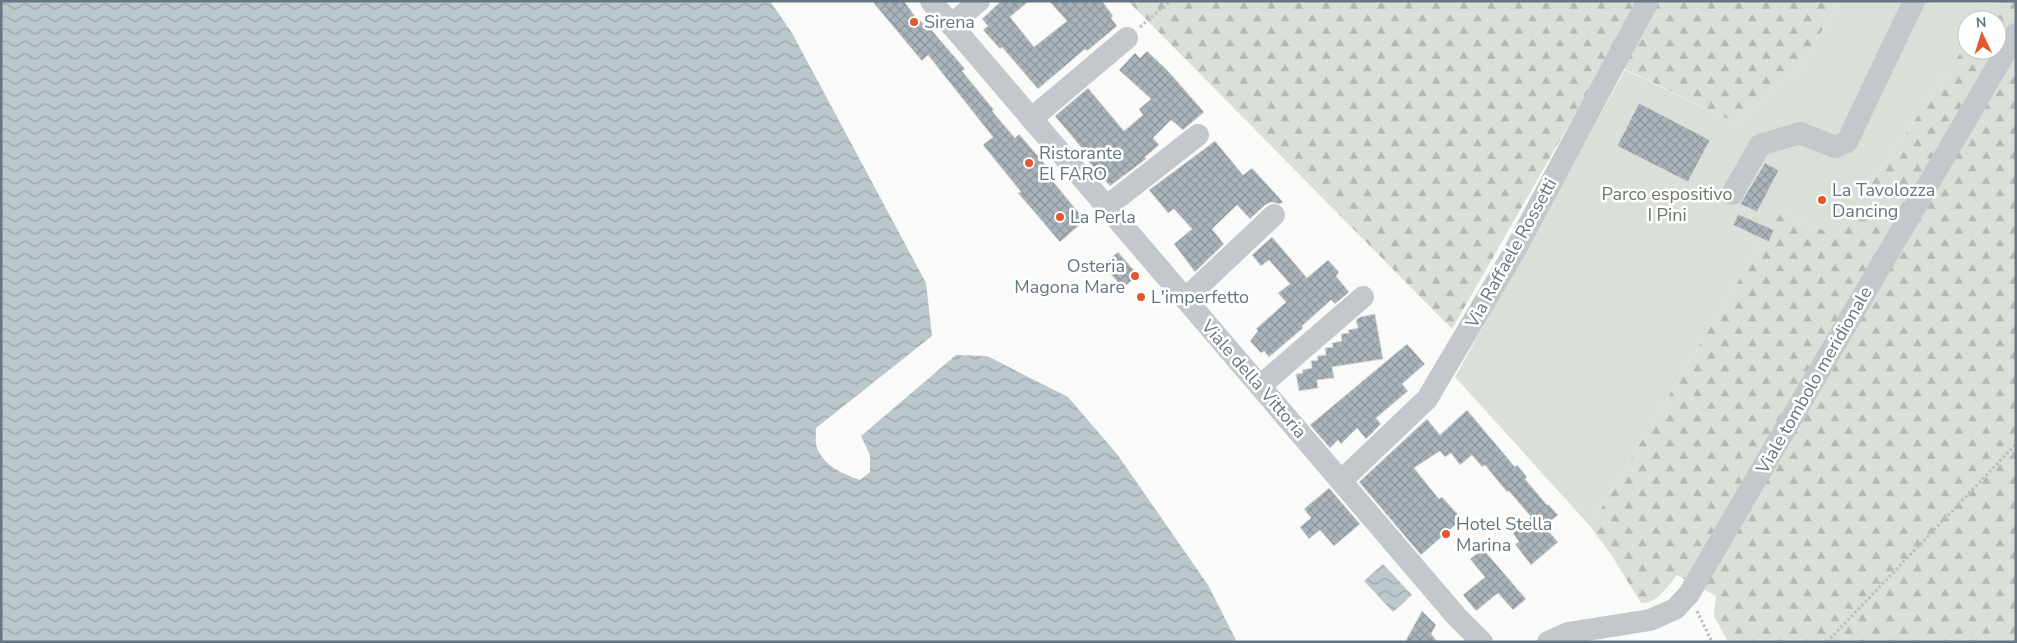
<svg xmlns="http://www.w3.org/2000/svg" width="2017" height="643" viewBox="0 0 2017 643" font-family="'Nunito Sans',sans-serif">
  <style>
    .forest { fill: url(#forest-firs) }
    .green { fill: #dadfd7 }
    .water { fill: url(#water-waves) }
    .building { fill: url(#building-cross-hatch); stroke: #dcdcda }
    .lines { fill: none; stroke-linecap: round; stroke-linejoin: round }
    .path { stroke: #bbbfc2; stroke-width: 3; stroke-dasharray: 2.5 2.5; stroke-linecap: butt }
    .minor { stroke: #c3c8cc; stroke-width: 22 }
    .poi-dot { fill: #e4572e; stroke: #fff; stroke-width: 2 }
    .labels { text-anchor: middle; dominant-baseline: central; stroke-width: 5; stroke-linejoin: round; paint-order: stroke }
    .poi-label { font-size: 18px; fill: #657683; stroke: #fff; text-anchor: start }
    .park-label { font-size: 18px; fill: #687a64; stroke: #fff }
    .street-label { font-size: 18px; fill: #657683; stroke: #fff }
  </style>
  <defs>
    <pattern id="forest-firs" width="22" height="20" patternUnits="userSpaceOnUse" patternTransform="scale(1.25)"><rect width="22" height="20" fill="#dadfd7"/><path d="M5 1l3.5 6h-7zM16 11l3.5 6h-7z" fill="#b4b9b4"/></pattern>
    <pattern id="water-waves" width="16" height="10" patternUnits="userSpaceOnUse" patternTransform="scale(1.25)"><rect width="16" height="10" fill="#bbc7cb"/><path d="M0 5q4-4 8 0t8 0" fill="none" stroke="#9ca6aa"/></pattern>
    <pattern id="building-cross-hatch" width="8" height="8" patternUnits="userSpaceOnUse" patternTransform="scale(1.25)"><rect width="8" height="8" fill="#aab3b9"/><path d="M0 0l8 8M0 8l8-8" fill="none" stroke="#8e969c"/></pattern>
  </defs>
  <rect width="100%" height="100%" fill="#fafaf8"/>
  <!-- forest -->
  <path class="forest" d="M1128,1h710l-35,65 -67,57 -130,-63 -154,269z
    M1992,1h24v641h-288l-14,-26 2,-20 -39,-21c-9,11 -20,29 -36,28l-31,-50 -20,-27 191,-316 55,26 131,-193v7h30v-30h-14l11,-17z"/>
  <!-- green -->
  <path class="green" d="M1838,1l157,2 -12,17h-16v23l-131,193 -55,-26 -191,316 -135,-149 170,-307 111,53 67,-57z"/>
  <!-- water -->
  <path class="water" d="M1,1h769l22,32 134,250 6,53 -116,92c0,6 -1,14 1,20 7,18 26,26 43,32l10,-8v-17l-9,-19 95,-81 31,1 81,41 49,57 91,131 29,57h-1236z
    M1383,564l29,31 -19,17 -29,-31z"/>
  <!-- building -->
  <path class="building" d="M872,1h32l10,14 13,12 1,-1 37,43 -3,2 32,39 -2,1 23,27 4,-4 35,41 -4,3 35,42 -25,22 -42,-49 3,-1 -38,-47 10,-8 -65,-82 -6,6z
    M1001,1h28l-19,16 24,30 33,-26 -18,-20h53l11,15 -2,2 6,8 -30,25 -2,-2 -47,40 -36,-42 -2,2 -17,-19 5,-4 -6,-7z
    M1147,51l21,20 36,41 -21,18 -12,-10 -18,18 6,7 -14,12 1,2 -36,27 -22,-25 3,-2 -36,-43 33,-28 36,43 19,-16 -4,-6 12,-10 -32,-29 16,-17 5,5z
    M1639,103l71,37 -22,42 -71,-36z
    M1215,141l28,34 9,-7 31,34 -3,2 -9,-2 -6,3 -15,14 -13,-14 -25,24 12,15 -29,28 -21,-28 18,-15 -18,-20 -6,4 -19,-23z
    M1765,163l14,7 -22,42 -17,-8z
    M1738,214l36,16 -5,12 -36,-17z
    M1272,237l35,41 21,-18 11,12 -3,4 13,16 -14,12 -4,-4 -29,26 1,2 -34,29 -5,-6 -3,2 -11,-12 8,-10 -2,-2 30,-27 -8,-9 12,-9 -21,-24 -8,6 -9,-11z
    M1118,252l20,23 -15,13 -20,-23z
    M1375,314l8,45 -51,8 2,11 -17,2 1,8 -19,3 -3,-17 7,-1 -1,-3 10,-2 -1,-7 7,-1 -1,-4 9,-1 -1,-7 8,-1 -1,-4 10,-2 -1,-7 8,-1 -1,-3 10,-2 -2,-8 4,-3z
    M1407,344l18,20 -23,20 6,7 -32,27 5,6 -15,15 -9,-11 -16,16 -3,-4 -8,8 -20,-23z
    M1467,410l48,57 2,-2 10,12 -2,2 22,26 1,-1 10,11 -14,11 14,16 -27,23 -16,-21 4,-2 -6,-9 18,-16 -22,-26 -2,1 -22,-27 -3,2 -10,-12 -12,10 -9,-12 -6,4 -5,-6 -26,17 25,31 3,-2 20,22 -41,36 -62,-73 68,-63 13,16z
    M1329,488l31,36 -26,22 -14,-16 -11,9 -9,-12 11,-9 -7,-9z
    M1483,549l43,50 -13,11 -15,-17 -22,18 -13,-16 22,-18 -15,-18z
    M1422,611l14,14 -5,9 7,8h-33z"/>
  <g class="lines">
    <!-- path -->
    <path class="path" d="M1140,27l30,-26
      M1697,611l15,31
      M1827,642l189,-198"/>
    <!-- minor -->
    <path class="minor" d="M931,1l526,616 25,25
      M951,25l28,-24
      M1031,119l96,-81
      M1732,194l28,-49 40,-12 35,14 12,-5 67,-141
      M1106,207l92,-72
      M1185,299l89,-84
      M1260,386l103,-89
      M1341,481l86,-82 86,-145 135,-253
      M1548,642l20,-9 82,-13 25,-11 14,-15 327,-560"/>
  </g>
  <!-- markers -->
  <g class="poi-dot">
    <circle cx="914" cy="22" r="5"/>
    <circle cx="1029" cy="163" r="5"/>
    <circle cx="1822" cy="200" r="5"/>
    <circle cx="1060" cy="217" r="5"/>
    <circle cx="1135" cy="276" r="5"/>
    <circle cx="1141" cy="297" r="5"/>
    <circle cx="1446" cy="534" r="5"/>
  </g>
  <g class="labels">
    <!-- poi labels -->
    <g class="poi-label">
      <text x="924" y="22">Sirena</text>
      <text x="1039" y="153">Ristorante<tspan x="1039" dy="21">El FARO</tspan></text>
      <text x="1832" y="190">La Tavolozza<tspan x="1832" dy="21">Dancing</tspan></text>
      <text x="1070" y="217">La Perla</text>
      <text x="1125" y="266" text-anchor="end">Osteria<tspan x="1125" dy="21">Magona Mare</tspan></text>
      <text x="1151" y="297">L'imperfetto</text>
      <text x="1456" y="524">Hotel Stella<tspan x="1456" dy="21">Marina</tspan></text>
    </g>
    <!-- park labels -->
    <g class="park-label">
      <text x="1667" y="194">Parco espositivo<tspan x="1667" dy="21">I Pini</tspan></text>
    </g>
    <!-- street labels -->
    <g class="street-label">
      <text transform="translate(1511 253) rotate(-61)">Via Raffaele Rossetti</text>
      <text transform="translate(1254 379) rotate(49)">Viale della Vittoria</text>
      <text transform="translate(1814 380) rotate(-60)">Viale tombolo meridionale</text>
    </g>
  </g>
  <!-- border -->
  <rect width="2017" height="643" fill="none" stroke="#657683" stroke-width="5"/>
  <!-- north arrow -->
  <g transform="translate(1982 35) rotate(356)"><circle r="24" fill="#ffffff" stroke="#c1c8cd"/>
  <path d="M0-4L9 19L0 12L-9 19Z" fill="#e4572e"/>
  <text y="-8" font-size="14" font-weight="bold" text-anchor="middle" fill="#657683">N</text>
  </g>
</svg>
